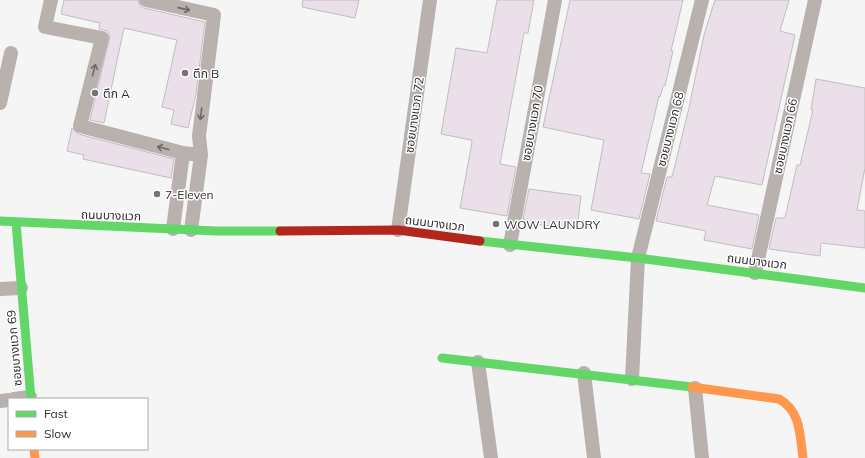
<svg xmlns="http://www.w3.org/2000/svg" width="865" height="458" viewBox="0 0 865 458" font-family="Mulish,'Noto Sans Thai',sans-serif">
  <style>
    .building { fill: #ebe0ea; stroke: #bfbebf }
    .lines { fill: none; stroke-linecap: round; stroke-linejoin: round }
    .street { stroke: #b8b1ad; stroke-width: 14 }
    .fast { stroke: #63d668; stroke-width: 9 }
    .slow { stroke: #ff974d; stroke-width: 9 }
    .jam { stroke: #b3261e; stroke-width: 9 }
    .oneway { stroke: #6c6867 }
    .poi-dot { fill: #747374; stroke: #fff; stroke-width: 1.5 }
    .labels { text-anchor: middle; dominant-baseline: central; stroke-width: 3; stroke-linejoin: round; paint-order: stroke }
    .poi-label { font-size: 12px; fill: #2e2d2e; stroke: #fff; text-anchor: start }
    .street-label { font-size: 12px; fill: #2e2d2e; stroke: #fff }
  </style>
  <rect width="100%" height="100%" fill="#f6f5f6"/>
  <!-- building -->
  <path class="building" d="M64,0h74l2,6 4,2 61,14 -9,72 -8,34 -17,-4 3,-14 -12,-3 15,-67 -53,-12 -20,95 -14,-3 20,-84 -3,-5 -8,-2 1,-6 -39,-9z
    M303,0h56l-4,18 -53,-11z
    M497,0h37l-6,33h-4l-24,131 16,3 -9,49 -47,-8 12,-66 -1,-2 -30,-6 15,-86 31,5z
    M570,0h113l-12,51h2l-8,35h-2l-3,11 -1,-1 -18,77 9,1 -11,45 -48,-9 13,-70 -61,-13z
    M715,0h74l-9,31 15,4 -33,150 -47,-9 -8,29 52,10 -7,34 -48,-9 2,-9 -50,-10 11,-44h5l17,-69 15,-73z
    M816,79l49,9v80l-8,42 8,1v37l-44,-5 -1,13 -51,-7 7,-31h9l12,-53h3l13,-55h-2z
    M72,128l6,6 96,25 -3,19 -88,-19 1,-4 -17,-4z
    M529,189l52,7 -4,33 -51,-6v-3l-3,-1z"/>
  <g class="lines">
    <!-- street -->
    <path class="street" d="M51,0l-6,27 57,11 -22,88 103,27 18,2
      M146,0l68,15 -15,121 2,19 -10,75
      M0,103l11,-50
      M173,229l10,-76
      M398,230l32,-230
      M510,245l45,-245
      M755,273l60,-273
      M0,289l21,-1
      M478,362l13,96
      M584,373l10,85
      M632,379l6,-121 64,-258
      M695,388l7,70
      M14,399l16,-2
      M0,401l9,-1"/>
    <!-- fast -->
    <path class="fast" d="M0,221l216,10h64
      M16,223l15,176
      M480,241l158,17 227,30
      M442,358l250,29"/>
    <!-- slow -->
    <path class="slow" d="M692,387l87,12c22,12 21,37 24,59
      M34,449l1,9"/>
    <!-- jam -->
    <path class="jam" d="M280,231l118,-1 82,11"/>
  </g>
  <!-- one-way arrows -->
  <defs><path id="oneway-shaft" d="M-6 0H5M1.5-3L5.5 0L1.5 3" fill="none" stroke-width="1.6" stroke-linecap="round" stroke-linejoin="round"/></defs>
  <g class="oneway">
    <use href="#oneway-shaft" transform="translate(184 9) rotate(13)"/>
    <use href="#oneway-shaft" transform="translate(94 70) rotate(-76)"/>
    <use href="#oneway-shaft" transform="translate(201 114) rotate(97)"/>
    <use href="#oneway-shaft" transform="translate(163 148) rotate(-166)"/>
  </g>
  <!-- markers -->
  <g class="poi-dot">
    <circle cx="185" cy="73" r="4"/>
    <circle cx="95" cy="93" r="4"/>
    <circle cx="157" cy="194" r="4"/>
    <circle cx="496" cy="224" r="4"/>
  </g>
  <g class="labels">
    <!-- poi labels -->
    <g class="poi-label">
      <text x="193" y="73">ตึก B</text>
      <text x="103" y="93">ตึก A</text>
      <text x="165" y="194">7-Eleven</text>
      <text x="504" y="224">WOW LAUNDRY</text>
    </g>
    <!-- street labels -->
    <g class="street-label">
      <text transform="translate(414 115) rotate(-82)">ซอยบางแวก 72</text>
      <text transform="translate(532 123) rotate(-80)">ซอยบางแวก 70</text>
      <text transform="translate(670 129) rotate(-76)">ซอยบางแวก 68</text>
      <text transform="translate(785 136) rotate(-78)">ซอยบางแวก 66</text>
      <text transform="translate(111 215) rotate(2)">ถนนบางแวก</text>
      <text transform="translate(435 223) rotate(7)">ถนนบางแวก</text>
      <text transform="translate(757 261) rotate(7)">ถนนบางแวก</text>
      <text transform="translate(14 348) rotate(-95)">ซอยบางแวก 69</text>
    </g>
  </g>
  <!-- legend -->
  <rect x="8" y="398" width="140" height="52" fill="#ffffff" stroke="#ababab"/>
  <rect x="16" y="411" width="20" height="6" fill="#63d668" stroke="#ababab"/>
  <text x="44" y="418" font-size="12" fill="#2e2d2e">Fast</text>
  <rect x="16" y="431" width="20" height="6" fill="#ff974d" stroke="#ababab"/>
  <text x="44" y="438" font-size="12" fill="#2e2d2e">Slow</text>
</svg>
